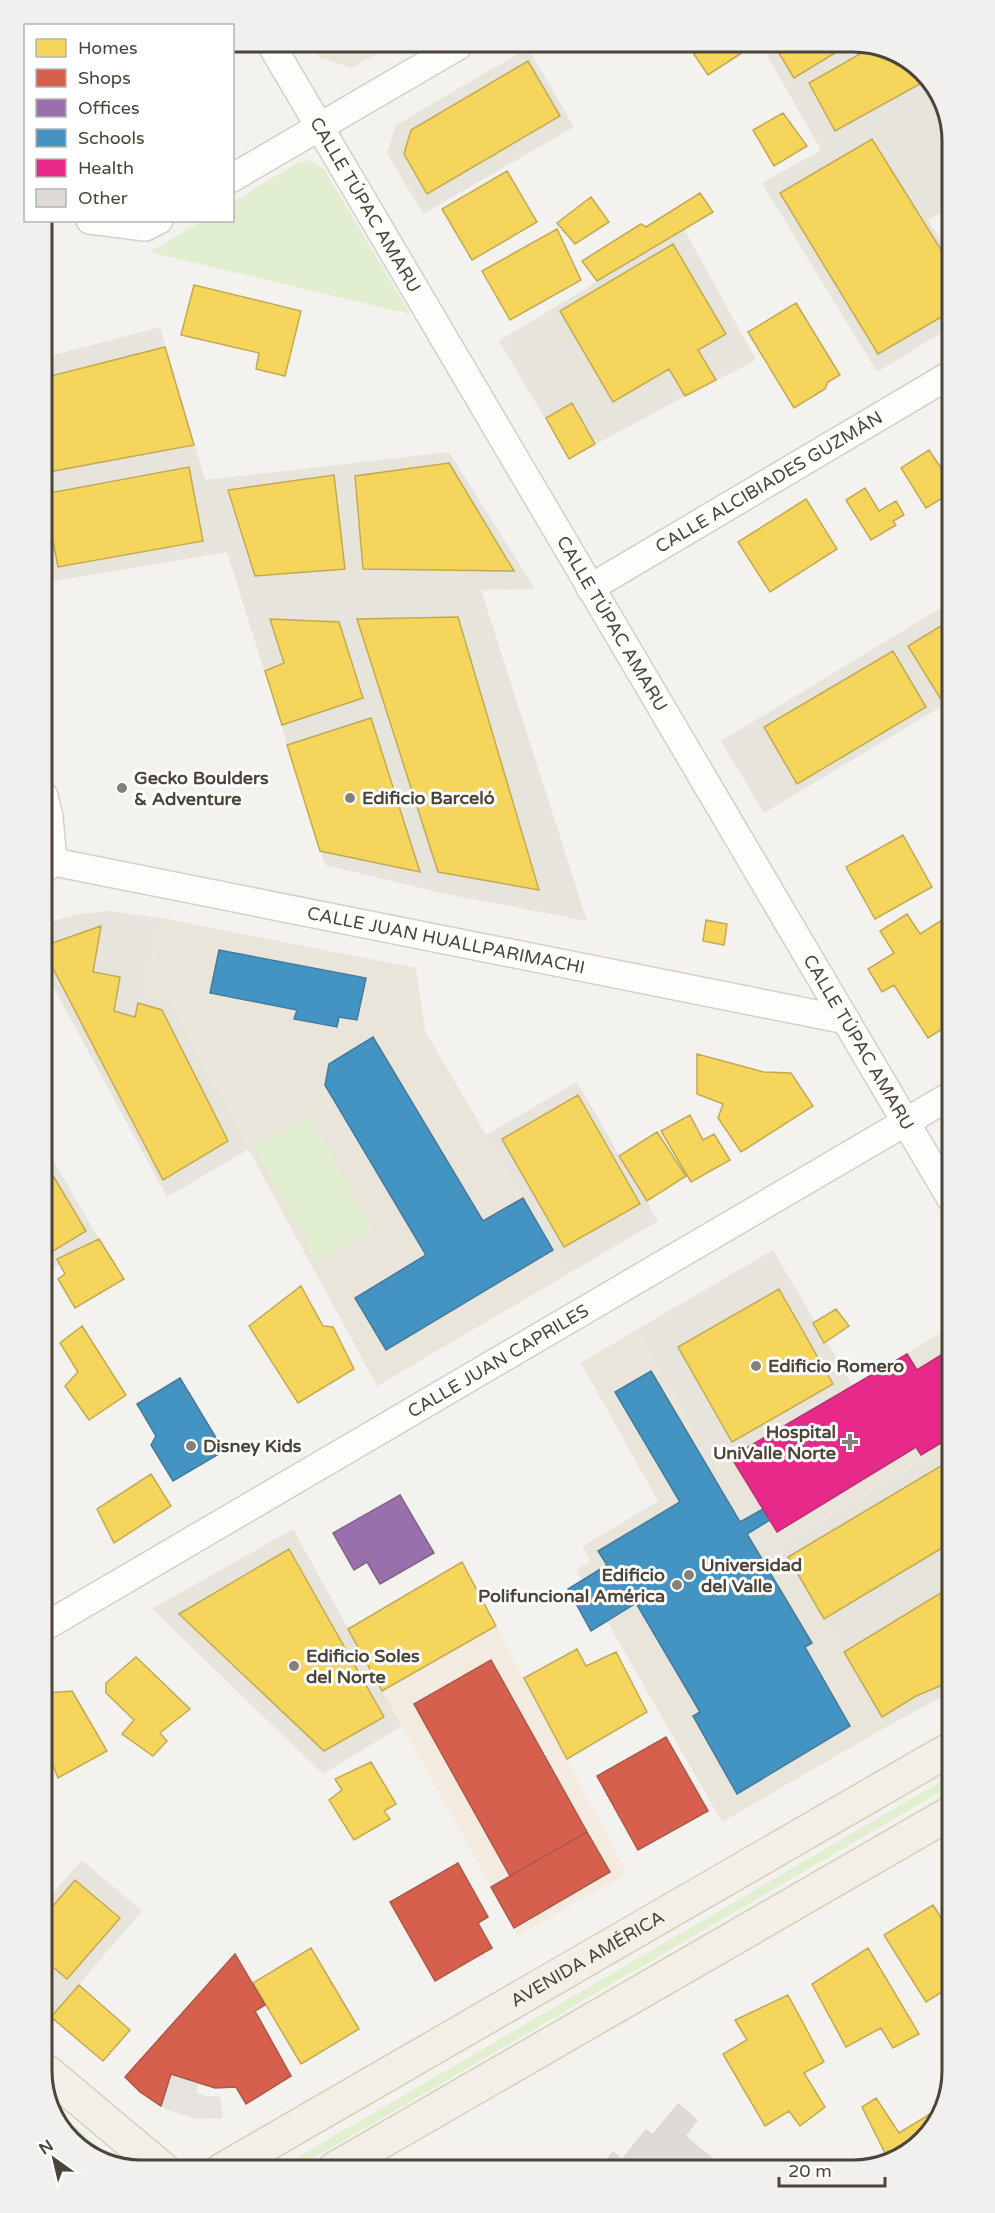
<svg xmlns="http://www.w3.org/2000/svg" width="995" height="2213" viewBox="0 0 995 2213" font-family="'Varela Round',sans-serif">
  <style>
    .residential { fill: #e7e4dc }
    .commercial { fill: #f3ebdf }
    .education { fill: #eae5da }
    .green { fill: #e1eecf }
    .parking { fill: #e6e3df }
    .homes { fill: #f6d55c; stroke: #c3aa52; stroke-width: 1.5 }
    .shops { fill: #d6604d; stroke: #ac5847; stroke-width: 1.5 }
    .offices { fill: #9970ab; stroke: #826389; stroke-width: 1.5 }
    .schools { fill: #4393c3; stroke: #457b9a; stroke-width: 1.5 }
    .health { fill: #e7298a; stroke: #b83172; stroke-width: 1.5 }
    .building { fill: #dedbd6; stroke: #dcd9d4; stroke-width: 1.5 }
    .lines { fill: none; stroke-linecap: round; stroke-linejoin: round }
    .minor-casing { stroke: #d2d0cb; stroke-width: 30 }
    .primary-casing { stroke: #d6cebb; stroke-width: 36 }
    .minor { stroke: #fdfdfc; stroke-width: 27 }
    .primary { stroke: #f2efe6; stroke-width: 33 }
    .poi-dot { fill: #868178; stroke: #fff; stroke-width: 2 }
    .labels { text-anchor: middle; dominant-baseline: central; stroke-width: 6; stroke-linejoin: round; paint-order: stroke }
    .street-label { font-size: 18px; fill: #4b4439; stroke: #fff }
    .poi-label { font-size: 18px; font-weight: bold; fill: #4b4439; stroke: #fff; text-anchor: start }
    .rim { fill: none; stroke: #4b4439; stroke-width: 3 }
  </style>
  <rect width="100%" height="100%" fill="#f4f2ee"/>
  <!-- residential -->
  <path class="residential" d="M860,42l54,20 34,47v99l-20,12 20,32v77l-71,43 -115,-189 59,-33 -61,-107z
    M528,48l46,79 -151,87 -36,-61 9,-28z
    M684,229l72,131 -71,36 -116,63 -70,-118z
    M160,327l45,153 244,-28 86,137 -54,1 106,331 -141,-27 -121,-29 -98,-313 -184,31v-225z
    M949,603v99l-185,111 -43,-72z
    M109,911l52,7 -18,79 26,5 80,147 -82,48 -123,-227v-47l36,-9z
    M577,1082l81,139 -90,53 -82,-139z
    M45,1146l54,93 -54,35z
    M773,1250l80,136 -138,80 -79,-136z
    M951,1442l1,249 -64,35 -107,-181z
    M293,1529l109,197 -79,48 -171,-165z
    M82,1860l60,51 -91,106 -4,-4v-113z"/>
  <!-- commercial -->
  <path class="commercial" d="M462,1562l165,311 -109,63 -170,-307z"/>
  <!-- education -->
  <path class="education" d="M313,47h75l-36,21 -34,-11z
    M161,918l255,50 9,63 143,243 -191,112 -208,-383 -26,-6z
    M951,1327v115l-170,103 107,181 -166,96 -115,-201 -16,10 -23,-42 14,-9 -6,-10 15,-9 -9,-14 76,-46 -77,-138 55,-33 80,136z"/>
  <!-- green -->
  <path class="green" d="M310,160l14,9 86,145 -261,-62 53,-31 30,-1 1,-18 64,-39z
    M310,1116l63,114 -56,31 -63,-115z
    M952,1775v10l-659,385h-17z
    M47,2102l74,64 -36,-14 -8,-7z"/>
  <!-- parking -->
  <path class="parking" d="M171,2074l28,9 -3,9 10,4 14,1 3,21 -27,1 -28,-9 -7,-4z"/>
  <!-- homes -->
  <path class="homes" d="M853,42l-59,36 -21,-35z
    M757,43l-49,32 -21,-31z
    M872,47l42,15 13,18 -92,51 -26,-48z
    M528,61l32,55 -133,78 -23,-40 7,-24z
    M783,113l24,33 -33,20 -21,-36z
    M872,139l76,122v52l-70,41 -98,-161z
    M507,171l30,51 -65,38 -30,-51z
    M700,193l13,19 -116,69 -15,-20 59,-37 5,3z
    M591,197l18,25 -34,22 -18,-21z
    M557,229l24,51 -71,40 -28,-49z
    M673,244l53,90 -28,16 18,30 -31,16 -16,-27 -56,33 -53,-91z
    M194,285l107,26 -16,65 -29,-7 3,-16 -78,-18z
    M796,303l44,72 -12,7 -3,7 -31,19 -46,-76z
    M165,347l29,98 -151,28v-95z
    M572,403l23,41 -26,15 -23,-41z
    M929,450l20,30v14l-23,14 -25,-40z
    M449,463l65,108 -151,-2 -8,-93z
    M189,467l14,74 -145,26 -14,-73z
    M334,475l11,94 -90,7 -27,-86z
    M865,488l14,23 17,-10 8,14 -11,6 3,4 -25,15 -25,-40z
    M806,499l31,50 -67,43 -32,-50z
    M458,617l81,273 -101,-18 -81,-253z
    M270,619l69,3 24,76 -81,27 -17,-54 19,-8z
    M949,621v71l-9,6 -32,-52z
    M893,651l33,56 -129,77 -33,-57z
    M371,718l49,154 -100,-21 -33,-106z
    M903,835l29,52 -57,32 -29,-52z
    M907,914l13,20 30,-19v109l-22,14 -34,-53 -12,7 -14,-23 26,-16 -14,-22z
    M706,920l21,4 -3,21 -21,-4z
    M101,926l-8,46 27,5 -6,34 21,6 3,-14 24,7 66,131 -65,39 -119,-229v-5z
    M697,1054l67,18 27,1 22,33 -72,46 -23,-34 5,-14 -26,-10z
    M578,1095l62,109 -76,43 -62,-108z
    M690,1115l13,25 11,-6 16,26 -39,22 -30,-51z
    M657,1132l29,44 -39,25 -28,-45z
    M45,1162l41,69 -41,25z
    M99,1239l25,40 -49,29 -17,-29 7,-5 -8,-15z
    M301,1286l22,40 10,1 21,42 -56,34 -49,-77z
    M779,1289l54,95 -101,58 -54,-95z
    M836,1309l13,17 -25,17 -11,-20z
    M82,1326l44,69 -37,25 -24,-34 13,-14 -18,-29z
    M951,1460l1,82 -128,77 -36,-62z
    M151,1474l20,32 -57,37 -17,-34z
    M289,1549l95,168 -60,34 -145,-137z
    M462,1562l34,64 -114,65 -34,-62z
    M952,1586v95l-36,15 -34,21 -38,-65z
    M577,1649l9,17 30,-14 31,60 -80,47 -43,-81z
    M136,1657l54,52 -30,24 7,8 -14,15 -31,-22 12,-14 -28,-27v-10z
    M72,1691l35,60 -49,27 -9,-23 -3,1v-63z
    M371,1762l25,42 -12,7 6,8 -36,21 -25,-40 13,-10 -7,-11z
    M75,1880l45,38 -53,61 -20,-17v-49z
    M933,1905l20,32v48l-27,17 -42,-67z
    M311,1948l48,81 -58,35 -48,-81z
    M868,1948l51,86 -26,14 -12,-20 -35,19 -34,-63z
    M79,1985l51,45 -27,31 -52,-44z
    M788,1995l36,67 -20,11 21,34 -25,19 -11,-15 -24,15 -42,-72 24,-14 -12,-20z
    M876,2098l23,35 31,-19 7,6 -4,12 -43,31 -28,-56z"/>
  <!-- shops -->
  <path class="shops" d="M491,1660l96,172 -77,44 -96,-172z
    M666,1737l42,74 -70,39 -41,-74z
    M587,1832l23,40 -96,56 -23,-41z
    M458,1863l30,54 -10,6 14,25 -57,33 -45,-79z
    M235,1954l30,51 -10,6 36,65 -45,28 -10,-17 -21,1 -44,-14 -10,32 -21,-14 -15,-15z"/>
  <!-- offices -->
  <path class="offices" d="M400,1495l34,58 -54,31 -13,-22 -13,8 -21,-37z"/>
  <!-- schools -->
  <path class="schools" d="M219,950l147,28 -9,42 -18,-3 -2,10 -43,-8 3,-9 -87,-17z
    M373,1037l110,184 40,-23 30,52 -167,100 -31,-52 71,-43 -101,-170 4,-21z
    M651,1371l89,151 23,-13 7,11 -23,14 65,109 -7,4 45,79 -113,68 -44,-78 7,-4 -64,-109 -45,28 -23,-42 39,-24 -9,-14 82,-49 -65,-110z
    M180,1378l44,73 -51,30 -22,-36 5,-9 -19,-32z"/>
  <!-- health -->
  <path class="health" d="M907,1354l10,16 24,-15 10,16v66l-30,18 -5,-8 -139,85 -46,-75z"/>
  <!-- building -->
  <path class="building" d="M678,2104l19,16 -12,16 30,25 -5,6 -110,1 13,-16 9,8 24,-30 7,5z"/>
  <g class="lines">
    <!-- minor casing -->
    <g class="minor-casing">
      <g id="minor">
        <path id="s1" d="M273,48l678,1151"/>
        <path d="M232,178l226,-132"/>
        <path d="M90,220l55,7 14,-7"/>
        <path id="s2" d="M590,588l358,-212"/>
        <path d="M44,796l5,21 4,45 -9,8"/>
        <path id="s3" d="M44,860l802,160"/>
        <path id="s4" d="M46,1626l904,-530"/>
      </g>
    </g>
    <!-- primary casing -->
    <g class="primary-casing">
      <g id="primary">
        <path d="M47,2072l118,99"/>
        <path d="M334,2169l618,-357"/>
        <path id="s5" d="M222,2170l730,-422"/>
      </g>
    </g>
    <!-- minor -->
    <use href="#minor" class="minor"/>
    <!-- primary -->
    <use href="#primary" class="primary"/>
  </g>
  <!-- markers -->
  <g class="poi-dot">
    <circle cx="122" cy="788" r="6"/>
    <circle cx="350" cy="798" r="6"/>
    <circle cx="756" cy="1366" r="6"/>
    <path d="M847 1433h6v6h6v6h-6v6h-6v-6h-6v-6h6z"/>
    <circle cx="191" cy="1446" r="6"/>
    <circle cx="689" cy="1575" r="6"/>
    <circle cx="677" cy="1585" r="6"/>
    <circle cx="294" cy="1666" r="6"/>
  </g>
  <g class="labels">
    <!-- street labels -->
    <g class="street-label">
      <text stroke="none"><textPath href="#s1" startOffset="182">CALLE TÚPAC AMARU</textPath></text>
      <text stroke="none"><textPath href="#s2" startOffset="208">CALLE ALCIBIADES GUZMÁN</textPath></text>
      <text stroke="none"><textPath href="#s1" startOffset="668">CALLE TÚPAC AMARU</textPath></text>
      <text stroke="none"><textPath href="#s3" startOffset="410">CALLE JUAN HUALLPARIMACHI</textPath></text>
      <text stroke="none"><textPath href="#s1" startOffset="1154">CALLE TÚPAC AMARU</textPath></text>
      <text stroke="none"><textPath href="#s4" startOffset="524">CALLE JUAN CAPRILES</textPath></text>
      <text stroke="none"><textPath href="#s5" startOffset="422">AVENIDA AMÉRICA</textPath></text>
    </g>
    <!-- poi labels -->
    <g class="poi-label">
      <text x="134" y="778">Gecko Boulders<tspan x="134" dy="21">&amp; Adventure</tspan></text>
      <text x="362" y="798">Edificio Barceló</text>
      <text x="768" y="1366">Edificio Romero</text>
      <text x="836" y="1432" text-anchor="end">Hospital<tspan x="836" dy="21">UniValle Norte</tspan></text>
      <text x="203" y="1446">Disney Kids</text>
      <text x="701" y="1565">Universidad<tspan x="701" dy="21">del Valle</tspan></text>
      <text x="665" y="1575" text-anchor="end">Edificio<tspan x="665" dy="21">Polifuncional América</tspan></text>
      <text x="306" y="1656">Edificio Soles<tspan x="306" dy="21">del Norte</tspan></text>
    </g>
  </g>
  <!-- crop -->
  <path d="M0 0H995V2213H0ZM141 52H853A89 89 0 0 1 942 141V2071A89 89 0 0 1 853 2160H141A89 89 0 0 1 52 2071V141A89 89 0 0 1 141 52Z" fill="#f1f0ef" fill-rule="evenodd"/>
  <path class="rim" d="M141 52H853A89 89 0 0 1 942 141V2071A89 89 0 0 1 853 2160H141A89 89 0 0 1 52 2071V141A89 89 0 0 1 141 52Z"/>
  <!-- legend -->
  <rect x="24" y="24" width="210" height="198" fill="#ffffff" stroke="#b7b4b0" stroke-width="1.5"/>
  <rect x="36" y="39" width="30" height="18" fill="#f6d55c" stroke="#b7b4b0" stroke-width="1.5"/>
  <text x="78" y="54" font-size="18" fill="#4b4439">Homes</text>
  <rect x="36" y="69" width="30" height="18" fill="#d6604d" stroke="#b7b4b0" stroke-width="1.5"/>
  <text x="78" y="84" font-size="18" fill="#4b4439">Shops</text>
  <rect x="36" y="99" width="30" height="18" fill="#9970ab" stroke="#b7b4b0" stroke-width="1.5"/>
  <text x="78" y="114" font-size="18" fill="#4b4439">Offices</text>
  <rect x="36" y="129" width="30" height="18" fill="#4393c3" stroke="#b7b4b0" stroke-width="1.5"/>
  <text x="78" y="144" font-size="18" fill="#4b4439">Schools</text>
  <rect x="36" y="159" width="30" height="18" fill="#e7298a" stroke="#b7b4b0" stroke-width="1.5"/>
  <text x="78" y="174" font-size="18" fill="#4b4439">Health</text>
  <rect x="36" y="189" width="30" height="18" fill="#dedbd6" stroke="#b7b4b0" stroke-width="1.5"/>
  <text x="78" y="204" font-size="18" fill="#4b4439">Other</text>
  <!-- north arrow -->
  <g transform="translate(54 2159) rotate(326)" stroke="#ffffff" stroke-width="4.5" paint-order="stroke">
  <path d="M0-4.5L10 22L0 15L-10 22Z" fill="#4b4439"/>
  <text y="-9" font-size="16" font-weight="bold" text-anchor="middle" fill="#4b4439">N</text>
  </g>
  <!-- scale -->
  <path d="M779 2177v9h106v-9" fill="none" stroke="#4b4439" stroke-width="3"/>
  <text x="788" y="2177" font-size="18" fill="#4b4439" stroke="#ffffff" stroke-width="4.5" paint-order="stroke">20 m</text>
</svg>
